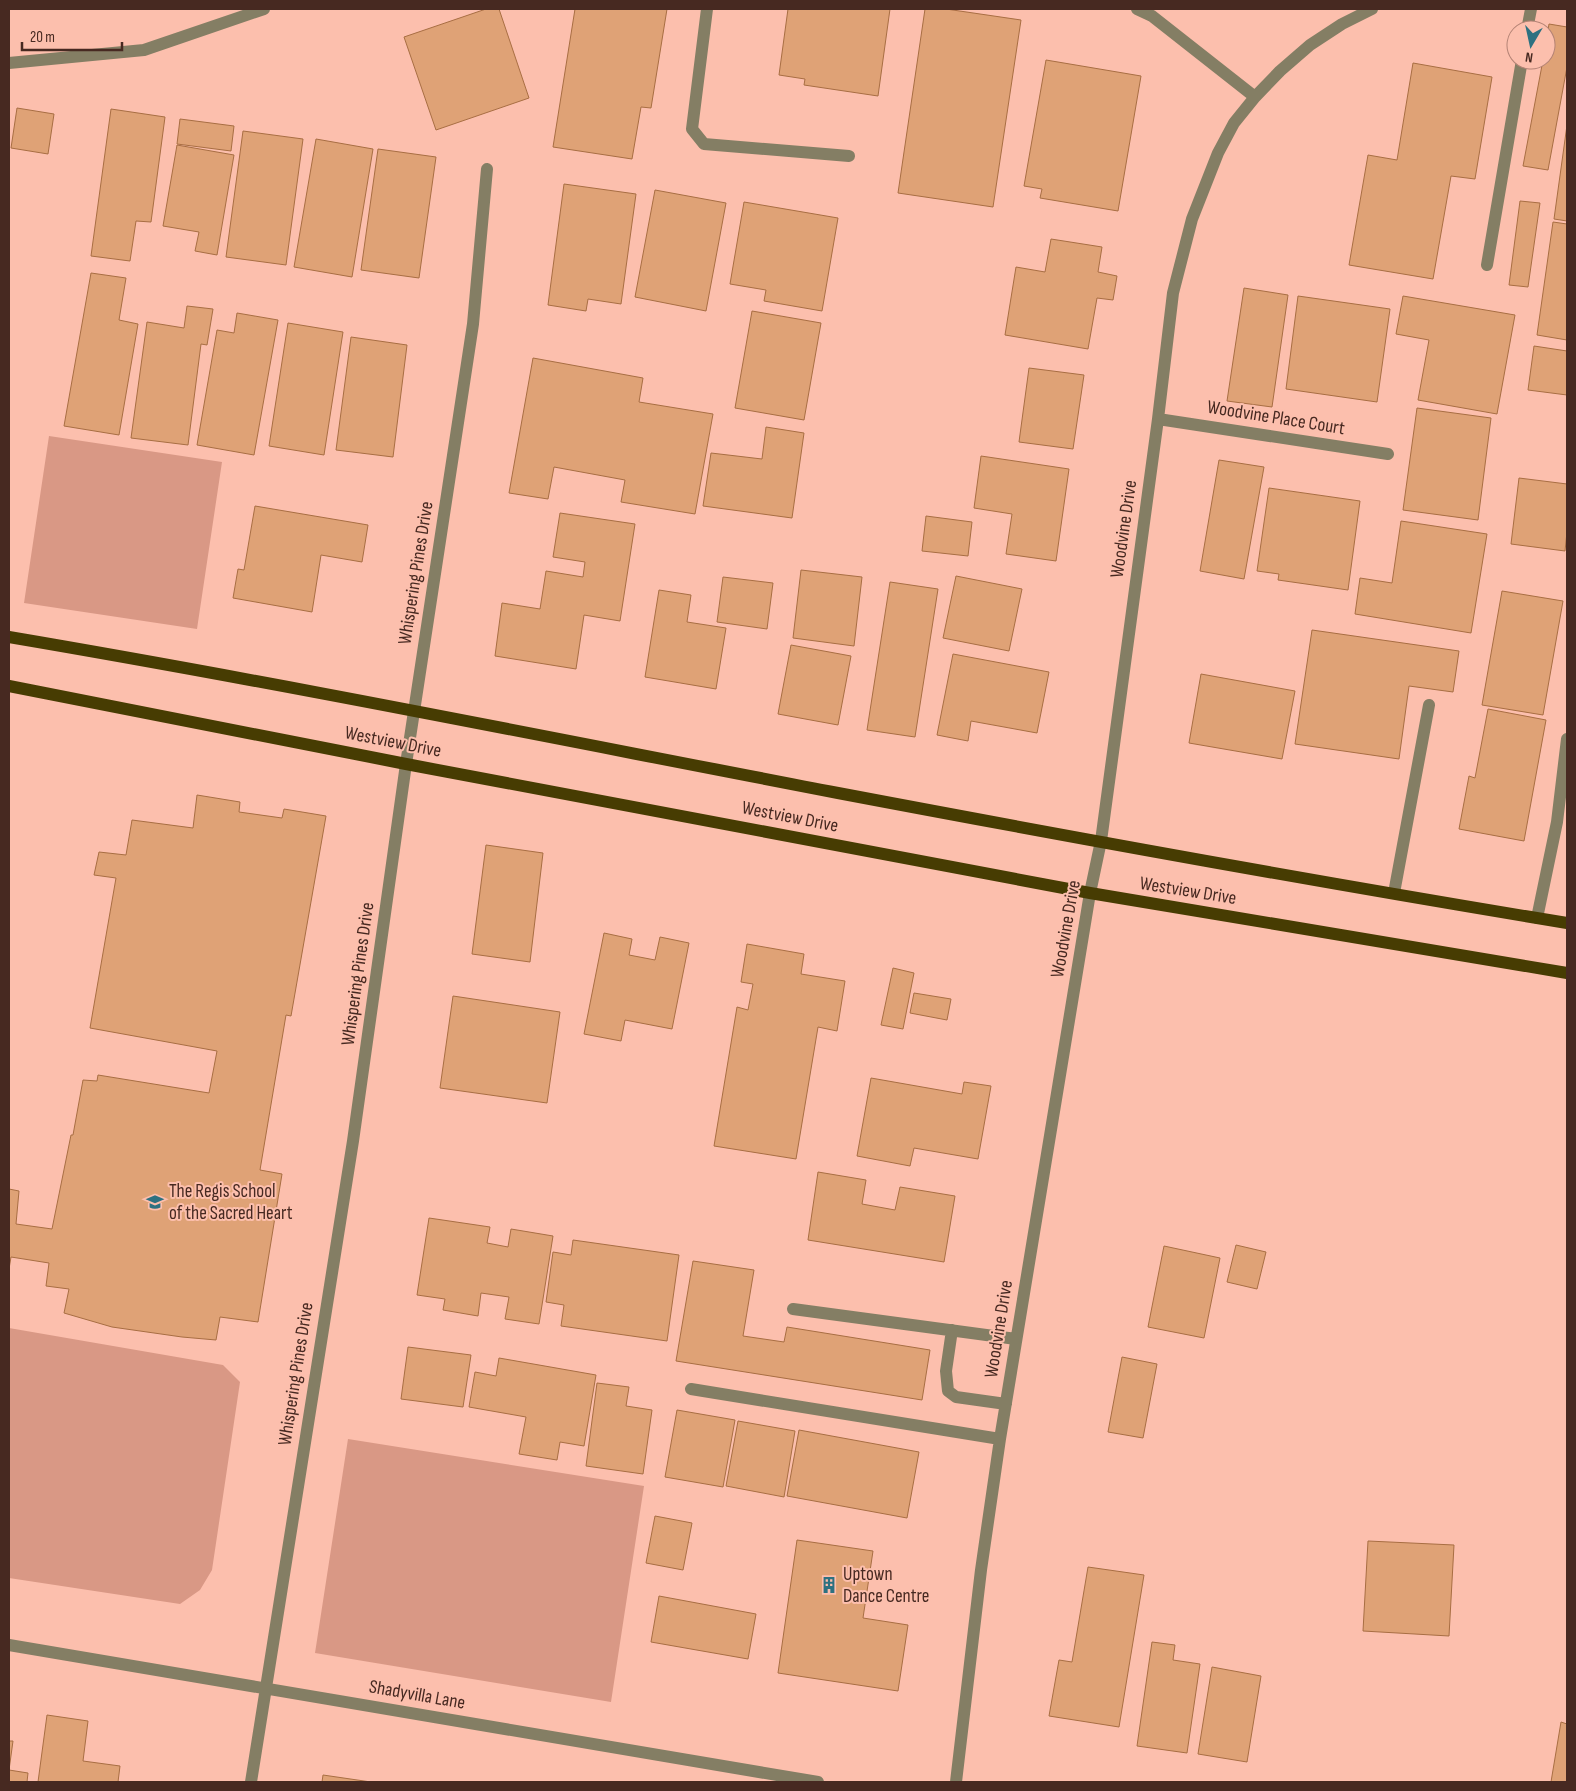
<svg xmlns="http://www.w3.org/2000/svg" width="1576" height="1791" viewBox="0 0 1576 1791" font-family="'Sofia Sans Condensed',sans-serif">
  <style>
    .green { fill: #d99885 }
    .building { fill: #dfa276; stroke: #a86e43 }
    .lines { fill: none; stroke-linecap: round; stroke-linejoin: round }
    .minor { stroke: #847e64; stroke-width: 12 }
    .major { stroke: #473c02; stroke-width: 12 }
    .labels { text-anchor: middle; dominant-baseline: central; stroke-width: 4; stroke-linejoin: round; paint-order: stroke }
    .street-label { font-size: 19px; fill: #472921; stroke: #fcbfad }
    .poi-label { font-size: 19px; fill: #472921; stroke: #fcbfad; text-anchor: start }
  </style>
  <rect width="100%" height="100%" fill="#fcbfad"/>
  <!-- green -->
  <path class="green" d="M49,436l173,26 -25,167 -173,-26z
    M9,1328l214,37 17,17 -28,188 -12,20 -20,14 -171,-26z
    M348,1439l296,47 -33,216 -296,-49z"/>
  <!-- building -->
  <path class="building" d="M486,9h13l30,89 -93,32 -32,-93z
    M575,9h92l-16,99 -10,-1 -9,52 -79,-12z
    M788,9h102l-12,87 -74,-11 1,-6 -26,-4z
    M925,9h21l75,11 -28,187 -95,-14z
    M1549,24l18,3v40l-19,103 -25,-4 20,-106h3v-18z
    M1046,60l95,16 -23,135 -78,-13 2,-9 -18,-3z
    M1413,63l79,14 -17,102 -24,-3 -18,103 -84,-14 19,-110 29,5z
    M17,108l37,6 -6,40 -37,-6z
    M111,109l54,8 -14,105 -15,-1 -6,40 -39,-5z
    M180,119l54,7 -3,25 -54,-7z
    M1567,125v96l-13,-2z
    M243,131l60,8 -17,126 -60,-8z
    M316,139l57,10 -21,128 -58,-10z
    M177,145l57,10 -17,100 -22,-4 4,-19 -36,-6z
    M378,149l58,8 -17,121 -58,-8z
    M564,184l72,10 -15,110 -33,-5 -2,12 -38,-6z
    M655,190l71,13 -20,108 -71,-14z
    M1520,201l20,2 -12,84 -19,-2z
    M744,202l94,16 -16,93 -58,-10 2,-11 -36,-6z
    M1553,222l14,2v116l-30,-5z
    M1051,239l51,8 -4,25 19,4 -4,24 -16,-2 -9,51 -83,-14 11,-68 29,5z
    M91,273l35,5 -7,42 19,4 -19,111 -55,-9z
    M1244,288l44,7 -16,112 -45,-6z
    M1298,296l92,13 -13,93 -91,-13z
    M1403,296l112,19 -18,99 -79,-14 11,-60 -33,-6z
    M187,306l26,3 -6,36 -6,-1 -13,101 -57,-7 16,-116 37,6z
    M752,311l69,12 -17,97 -69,-12z
    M237,313l41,7 -24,135 -57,-10 20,-115 17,3z
    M288,323l55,9 -19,123 -55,-9z
    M351,337l56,8 -14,112 -57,-7z
    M1534,346l33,5v44l-39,-5z
    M533,358l110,20 -4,24 74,12 -18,100 -74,-12 4,-22 -71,-13 -6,32 -39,-6z
    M1029,368l55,7 -11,74 -54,-7z
    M1417,408l74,10 -13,102 -75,-10z
    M766,427l38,6 -12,85 -89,-12 8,-53 51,6z
    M981,456l88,13 -13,92 -50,-7 6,-40 -38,-6z
    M1219,460l45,7 -20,112 -44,-8z
    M1519,478l48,6v48l-2,19 -54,-7z
    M1269,488l91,13 -12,89 -70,-10 1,-6 -22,-3z
    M255,506l113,19 -6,37 -41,-7 -9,57 -79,-14 5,-29 6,1z
    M560,513l75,11 -15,97 -36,-6 -8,54 -81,-13 7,-53 38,6 6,-38 37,6 2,-15 -32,-5z
    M926,516l46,6 -4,34 -46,-5z
    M1401,521l86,13 -16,99 -116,-19 5,-36 32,5z
    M801,570l61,7 -8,69 -61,-8z
    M956,576l66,13 -13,62 -66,-13z
    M723,577l50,6 -6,46 -50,-7z
    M890,582l48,7 -23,148 -48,-7z
    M659,590l32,5 -4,27 39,6 -10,61 -71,-12z
    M1502,591l61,10 -20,114 -61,-10z
    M1312,630l147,21 -6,41 -44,-6 -10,73 -104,-15z
    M791,645l60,11 -13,69 -60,-11z
    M953,654l96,18 -12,61 -66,-12 -3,20 -31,-6z
    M1201,674l94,17 -13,68 -93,-16z
    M1488,709l58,11 -22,121 -65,-12 10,-53 6,2z
    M197,795l43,7 -1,10 43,6 2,-9 42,7 -35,200 -5,-1 -26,155 22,4 -24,148 -38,-5 -4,23 -34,-3 -70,-10 -48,-14 5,-24 -23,-3 3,-23 -38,-6 -2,12v-80l10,2 -3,33 36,5 19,-94h2l10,-55 14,1 1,-6 111,18 8,-42 -127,-23 26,-150 -22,-3 5,-23 27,3 6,-35 61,8z
    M486,845l57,8 -13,109 -58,-8z
    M604,933l28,6 -3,16 26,5 5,-23 29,6 -17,86 -47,-9 -4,21 -37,-7z
    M747,944l57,10 -3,20 44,7 -8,50 -19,-4 -22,132 -82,-13 23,-139 11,3 5,-26 -12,-2z
    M893,968l21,5 -11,56 -22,-4z
    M914,993l37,6 -4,21 -37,-7z
    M453,996l107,16 -13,91 -107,-15z
    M871,1078l91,16 2,-12 27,4 -13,73 -64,-11 -4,18 -53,-10z
    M818,1172l48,8 -4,24 33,6 5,-23 55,9 -11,66 -136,-22z
    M429,1218l61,9 -3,16 21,4 3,-18 42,7 -14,88 -34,-5 4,-22 -28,-4 -3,23 -35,-6 2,-11 -28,-4z
    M573,1240l106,15 -12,86 -106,-15 3,-21 -18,-3 7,-50 18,3z
    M1236,1245l30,7 -9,37 -30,-7z
    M1164,1246l56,12 -16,80 -56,-11z
    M693,1261l61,9 -11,66 41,6 3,-15 143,23 -8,50 -246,-39z
    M408,1347l63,8 -8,52 -62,-8z
    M1122,1357l35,7 -14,74 -35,-6z
    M499,1358l97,17 -12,71 -24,-4 -3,18 -38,-6 7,-37 -57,-10 6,-35 21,4z
    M597,1383l32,4 -3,19 26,4 -9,64 -57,-8z
    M677,1410l58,10 -12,67 -58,-10z
    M738,1421l57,10 -11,66 -58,-11z
    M799,1430l120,22 -12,66 -120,-22z
    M655,1516l37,7 -9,47 -37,-7z
    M797,1540l76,11 -10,67 45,7 -10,66 -120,-18z
    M1368,1541l86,4 -5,91 -86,-5z
    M1088,1567l56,8 -25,152 -70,-11 10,-56 13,2z
    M659,1596l97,18 -8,45 -97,-17z
    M1152,1642l23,3 -2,15 27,4 -13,89 -50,-7z
    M1212,1667l49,9 -14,86 -49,-8z
    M47,1715l41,6 -5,40 37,5 -2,16h-80z
    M1561,1722l6,2v58h-16z
    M9,1741h4l-4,29 19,3 -1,9h-18z
    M323,1775l48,7h-49z"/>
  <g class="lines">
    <!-- minor -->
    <path class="minor" d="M707,9l-15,120 12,15 145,12
      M1137,9l15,7 103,81
      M1527,30l4,-21
      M9,63l135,-13 120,-41
      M1487,265l35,-205
      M1158,419l230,35
      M1394,893l35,-188
      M1537,918l20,-96 10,-83
      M793,1309l223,30
      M952,1330l-6,41 2,20 8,6 50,7
      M691,1389l309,50
      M9,1645l809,137
      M251,1782l102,-641 53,-377 67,-440 14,-155
      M956,1782l25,-212 19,-131 90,-546 11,-52 57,-422 15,-126 19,-74 26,-66 16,-30 21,-26 25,-26 30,-26 32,-21 30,-15"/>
    <!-- major -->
    <path class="major" d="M9,637c277,47 553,103 829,156 243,46 486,90 729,130
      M9,686l397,78 684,129 477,80"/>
  </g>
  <!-- icons -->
  <defs>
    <g id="school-bare" transform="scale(1.35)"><path d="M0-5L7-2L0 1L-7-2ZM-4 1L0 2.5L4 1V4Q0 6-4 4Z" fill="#2d7181" stroke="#fcbfad" stroke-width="2.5" paint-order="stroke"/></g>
    <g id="building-bare" transform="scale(1.35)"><path d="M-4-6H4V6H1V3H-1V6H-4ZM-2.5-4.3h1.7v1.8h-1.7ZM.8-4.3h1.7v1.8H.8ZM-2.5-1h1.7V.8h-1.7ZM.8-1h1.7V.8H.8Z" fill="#2d7181" stroke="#fcbfad" stroke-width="2.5" paint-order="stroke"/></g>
  </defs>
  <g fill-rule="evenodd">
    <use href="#school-bare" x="155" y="1202"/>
    <use href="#building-bare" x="829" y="1585"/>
  </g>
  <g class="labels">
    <!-- street labels -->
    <g class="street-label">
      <text transform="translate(1276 418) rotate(9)">Woodvine Place Court</text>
      <text transform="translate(1124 529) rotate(-82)">Woodvine Drive</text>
      <text transform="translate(416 573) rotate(-81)">Whispering Pines Drive</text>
      <text transform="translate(393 742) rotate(11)">Westview Drive</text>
      <text transform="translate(790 817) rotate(11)">Westview Drive</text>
      <text transform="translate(1188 891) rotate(9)">Westview Drive</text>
      <text transform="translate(1066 929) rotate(-80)">Woodvine Drive</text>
      <text transform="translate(358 974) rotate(-82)">Whispering Pines Drive</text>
      <text transform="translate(999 1329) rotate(-81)">Woodvine Drive</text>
      <text transform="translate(296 1374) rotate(-81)">Whispering Pines Drive</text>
      <text transform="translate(417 1695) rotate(10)">Shadyvilla Lane</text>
    </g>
    <!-- poi labels -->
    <g class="poi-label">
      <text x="169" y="1191">The Regis School<tspan x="169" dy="22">of the Sacred Heart</tspan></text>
      <text x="843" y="1574">Uptown<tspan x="843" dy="22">Dance Centre</tspan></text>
    </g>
  </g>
  <!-- border -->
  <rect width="1576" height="1791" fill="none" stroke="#472921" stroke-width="20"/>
  <!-- north arrow -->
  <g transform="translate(1531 45) rotate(189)"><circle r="24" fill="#fcbfad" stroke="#b48375"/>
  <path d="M0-4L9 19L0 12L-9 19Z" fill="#2d7181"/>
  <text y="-8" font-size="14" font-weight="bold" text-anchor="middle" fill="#472921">N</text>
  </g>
  <!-- scale -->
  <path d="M22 42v8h100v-8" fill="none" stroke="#472921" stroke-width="2.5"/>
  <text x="30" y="42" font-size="15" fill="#472921" stroke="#fcbfad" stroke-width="4" paint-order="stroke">20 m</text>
</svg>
